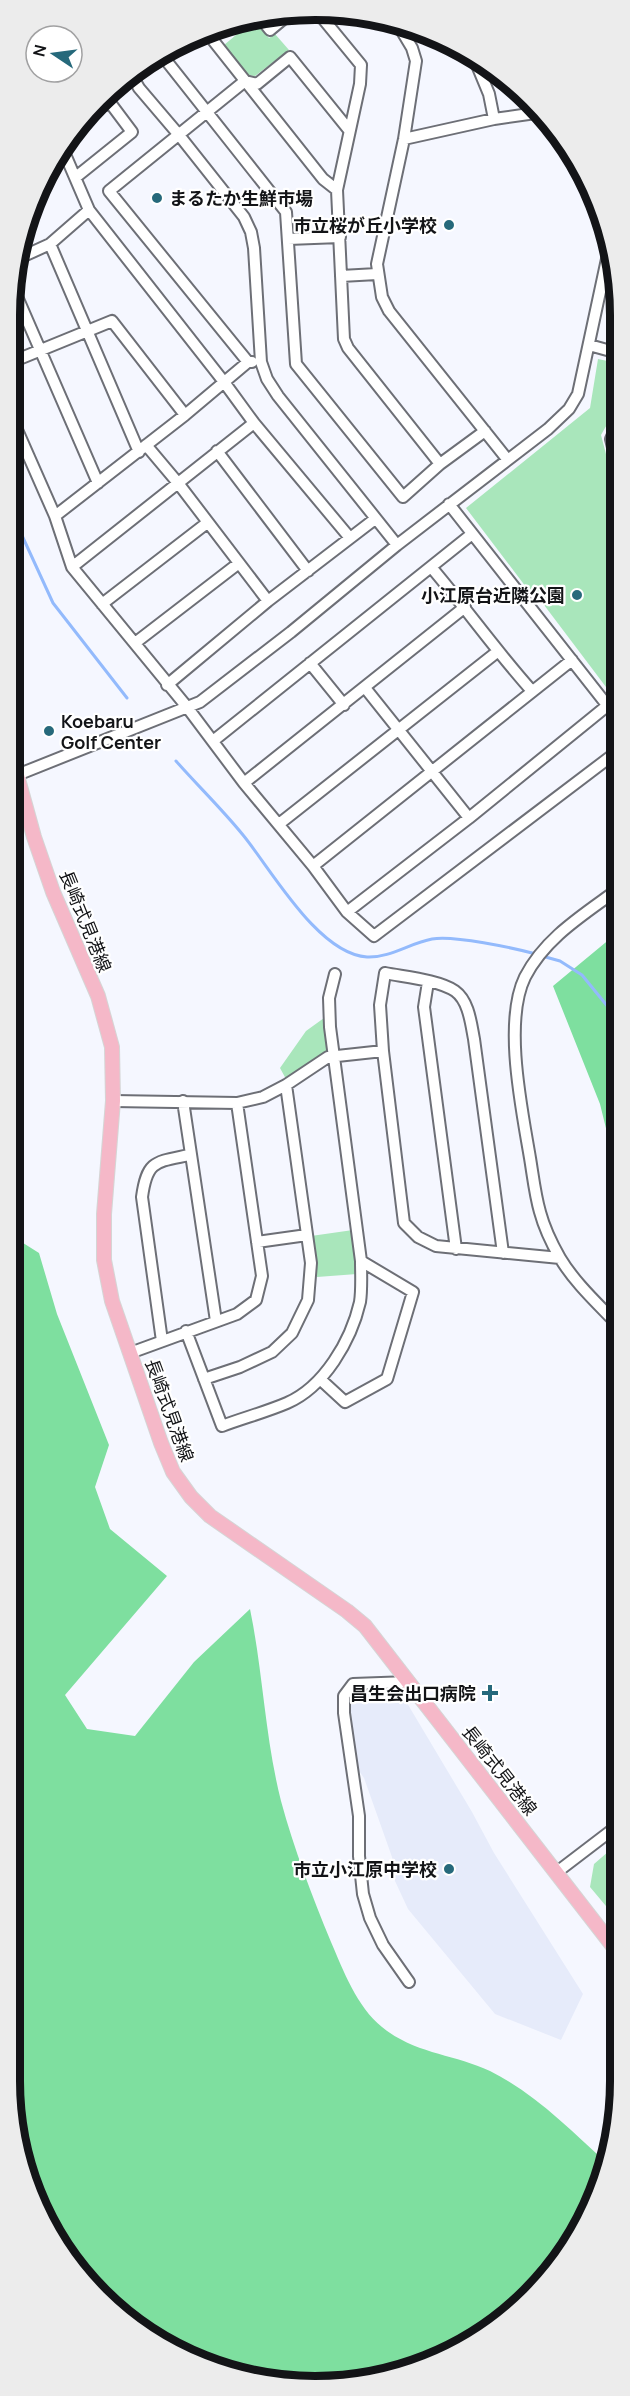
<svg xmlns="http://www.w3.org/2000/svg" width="630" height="2396" viewBox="0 0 630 2396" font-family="Manrope,'Noto Sans JP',sans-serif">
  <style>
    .built { fill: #e6ebfa }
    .green { fill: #a9e6bb }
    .forest { fill: #7edf9f }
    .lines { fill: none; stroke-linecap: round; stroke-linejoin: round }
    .stream { stroke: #93bafc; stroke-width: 3 }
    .minor-casing { stroke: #6d6f76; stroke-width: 14 }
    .major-casing { stroke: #d5d5d5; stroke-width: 16 }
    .minor { stroke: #fff; stroke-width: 10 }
    .major { stroke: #f5b8c8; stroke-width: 14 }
    .poi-dot { fill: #26697b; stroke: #fff; stroke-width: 2 }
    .labels { text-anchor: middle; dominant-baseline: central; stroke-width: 4.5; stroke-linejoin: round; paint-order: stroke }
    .poi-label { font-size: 18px; font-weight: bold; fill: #131417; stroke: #fff; text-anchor: end }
    .street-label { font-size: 18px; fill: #131417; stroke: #fff }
    .rim { fill: none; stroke: #131417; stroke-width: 8 }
  </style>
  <rect width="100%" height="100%" fill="#f5f7ff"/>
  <!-- built -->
  <path class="built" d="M356,1690l48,8 68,114 22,41 89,141 -22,46 -66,-26 -87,-105 -13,-28 -3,-24 -28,-79 -9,-13 -6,-67z"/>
  <!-- green -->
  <path class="green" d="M254,20l15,18 6,-4 14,16 -34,26 -9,-1 -22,-30z
    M598,359l19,4 1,42 -17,30 17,65v182l-9,9 -74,-98 -3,2 -66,-87 124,-100z
    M324,1018l3,34 -41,27 -6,-11 26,-37z
    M353,1230l4,44 -40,3 -6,-41z
    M616,1845v73l-26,-31 4,-23z"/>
  <!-- forest -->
  <path class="forest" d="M617,933v240l-17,-69 -47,-118z
    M12,1236l27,17 18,61 52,131 -14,42 15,42 57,47 -102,119 22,34 48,7 59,-74 56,-53c13,63 15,129 31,192 13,48 31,95 50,141 12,28 26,65 51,85 33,27 72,27 108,44 46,23 79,58 117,92l-27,71 -78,90 -89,47 -118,15 -116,-31 -94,-72 -53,-85 -23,-117z"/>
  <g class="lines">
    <!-- stream -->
    <path class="stream" d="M14,518l39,85 74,95
      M176,761c22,25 46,48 67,74 28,34 75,119 124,122 23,1 43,-14 65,-18 22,-4 81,9 104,15
      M542,956l18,5 22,14 35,43"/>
    <!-- minor casing -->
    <g class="minor-casing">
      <path id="minor" d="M258,15l12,15 18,-15
        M320,15l41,50 -1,19 -23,106 7,149 4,9 92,116
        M397,23l15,25 4,13 -12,78 -27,125 5,33 7,14 118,148
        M208,34l115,145 14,11
        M472,53l17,41 5,25
        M161,54l125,158 10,152 107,133 37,-33 45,-33
        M131,74l8,14 40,47 65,82 7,15 3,16 7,114 6,17 11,17 119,149
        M404,139l90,-20 49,-7
        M61,145l28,65 135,172 30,41 96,115
        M76,177l56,-45 -21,-28 -10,1
        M288,239l52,-2
        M50,244l89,208
        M15,260l35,-16 39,-34
        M341,276l36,-2
        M15,292l83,191
        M589,345l29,8
        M14,361l98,-40 73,94
        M248,362l-139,-171 136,-110 12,3 33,-27 59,73
        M14,423l41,93 17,51 115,140 57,76 69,83 34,46 27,24 244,-185
        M146,445l32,38 90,118
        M217,451l91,120
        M618,468l-7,-29 7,-16
        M449,504l158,201
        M55,516l130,-101 63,-53h4
        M72,567l182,-144
        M431,567c35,41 65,84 101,124
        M102,604l105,-81
        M135,643l104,-80
        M310,663l34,42
        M167,685l101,-84 107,-82
        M366,689l103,129
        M213,741l259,-207
        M17,775l183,-73 91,-70 106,-87 151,-116 21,-20 9,-15 32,-149
        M244,783l221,-176
        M279,824l218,-172
        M313,866l259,-206
        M347,912l122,-94 149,-121
        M428,982l-4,25 32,242
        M383,1051l-3,-46 5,-32c20,4 54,7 70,18 14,10 16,33 19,48l29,214
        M113,1101l124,2 26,-6 23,-12 42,-28 55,-6 21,172 14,14 18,9 124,12
        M183,1101l33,220
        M257,1242l50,-7
        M617,1324c-20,-21 -42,-41 -57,-66 -8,-14 -16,-31 -20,-46 -5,-17 -7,-36 -10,-54 -8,-48 -27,-136 -5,-181 20,-39 58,-62 92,-87
        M186,1331l36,95c21,-8 44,-14 65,-23 37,-16 64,-62 73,-101 2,-13 1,-28 1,-41l-31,-234 -1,-29 6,-24
        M162,1341l-20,-144c5,-37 14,-35 47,-42
        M130,1353l107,-39 19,-14 6,-24 -25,-173
        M204,1379l36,-12 32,-15 20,-19 16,-33 3,-37 -25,-178
        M320,1379l25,23 42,-23 26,-87 -52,-31
        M409,1682l-56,2 -9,12v17l15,103v40l4,38 7,24 13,27 26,37
        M557,1872l59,-45"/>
    </g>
    <!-- major casing -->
    <g class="major-casing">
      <path id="major" d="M13,761l21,76 19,55 45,104 14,51 1,54 -9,113v46l8,41 49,142 12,29 18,25 19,19 137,95 18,15 251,324"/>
    </g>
    <!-- minor -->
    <use href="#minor" class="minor"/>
    <!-- major -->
    <use href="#major" class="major"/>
  </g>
  <!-- markers -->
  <g class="poi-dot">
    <circle cx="157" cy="198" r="6"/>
    <circle cx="449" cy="225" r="6"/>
    <circle cx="577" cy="595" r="6"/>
    <circle cx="49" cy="731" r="6"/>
    <path d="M487 1684h6v6h6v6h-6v6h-6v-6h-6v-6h6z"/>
    <circle cx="449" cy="1869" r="6"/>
  </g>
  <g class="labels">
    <!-- poi labels -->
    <g class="poi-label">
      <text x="169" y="198" text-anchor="start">まるたか生鮮市場</text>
      <text x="437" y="225">市立桜が丘小学校</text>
      <text x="565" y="595">小江原台近隣公園</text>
      <text x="61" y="721" text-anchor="start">Koebaru<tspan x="61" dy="21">Golf Center</tspan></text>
      <text x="476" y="1693">昌生会出口病院</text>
      <text x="437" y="1869">市立小江原中学校</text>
    </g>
    <!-- street labels -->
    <g class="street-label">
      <text transform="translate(86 921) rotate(68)">長崎式見港線</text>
      <text transform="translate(170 1410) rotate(70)">長崎式見港線</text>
      <text transform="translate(500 1770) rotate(52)">長崎式見港線</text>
    </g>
  </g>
  <!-- crop -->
  <path d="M0 0H630V2396H0ZM315 20H315A295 295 0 0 1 610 315V2081A295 295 0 0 1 315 2376H315A295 295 0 0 1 20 2081V315A295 295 0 0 1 315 20Z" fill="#ececec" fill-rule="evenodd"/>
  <path class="rim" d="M315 20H315A295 295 0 0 1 610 315V2081A295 295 0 0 1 315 2376H315A295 295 0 0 1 20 2081V315A295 295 0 0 1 315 20Z"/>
  <!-- north arrow -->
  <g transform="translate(54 54) rotate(283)"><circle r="28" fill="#ffffff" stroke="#a1a1a2" stroke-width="1.5"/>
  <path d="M0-4.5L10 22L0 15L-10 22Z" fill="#26697b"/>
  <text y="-9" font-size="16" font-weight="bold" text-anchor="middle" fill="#131417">N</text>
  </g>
</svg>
